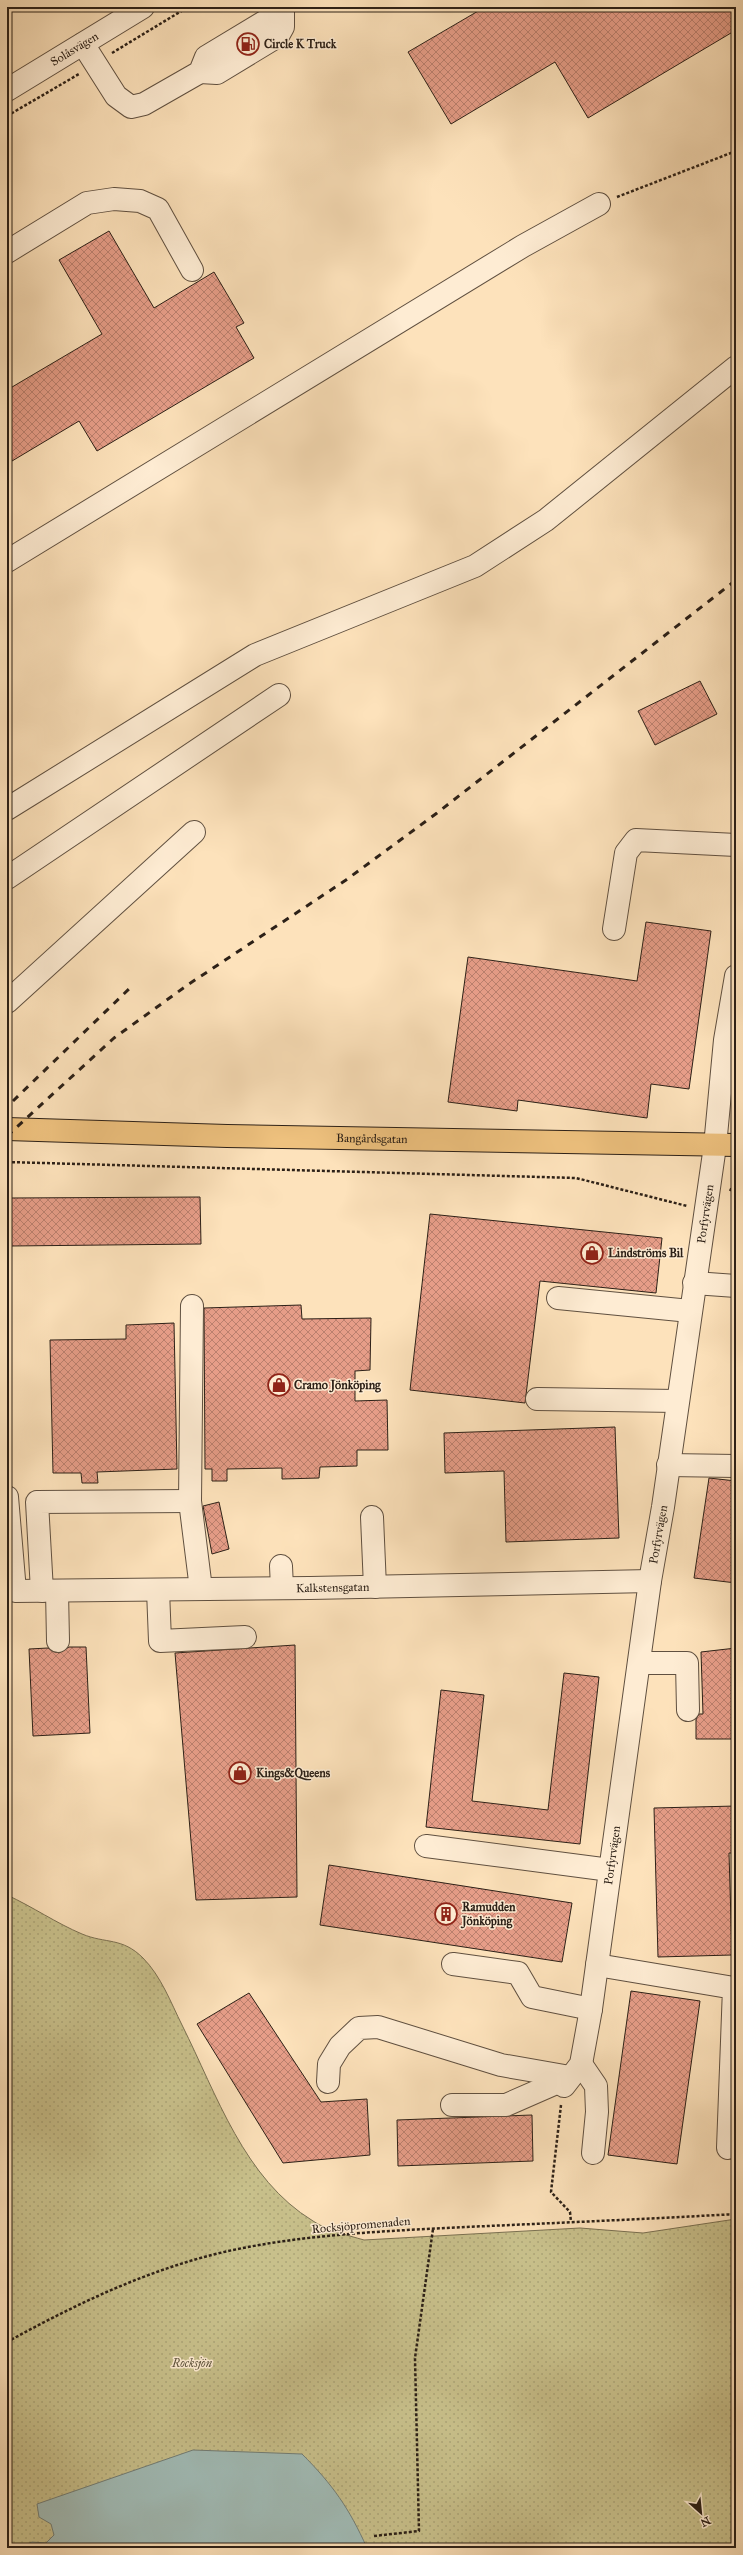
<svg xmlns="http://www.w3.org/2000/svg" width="743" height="2555" viewBox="0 0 743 2555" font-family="'IM FELL Great Primer',serif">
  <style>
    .park { fill: url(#park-dots); stroke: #7a7051 }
    .water { fill: #a1bcb7; stroke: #727e77 }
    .building { fill: url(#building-cross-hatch); stroke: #2c2017 }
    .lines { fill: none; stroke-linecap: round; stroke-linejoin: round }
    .minor-casing { stroke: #605040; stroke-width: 24 }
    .major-casing { stroke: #2c2017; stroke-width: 24 }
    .path { stroke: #2c2017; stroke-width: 2.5; stroke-dasharray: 3 2; stroke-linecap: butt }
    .minor { stroke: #feecd3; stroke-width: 22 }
    .major { stroke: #eec17e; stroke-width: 22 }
    .rail { stroke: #2c2017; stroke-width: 3; stroke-dasharray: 7 7; stroke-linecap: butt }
    .labels { text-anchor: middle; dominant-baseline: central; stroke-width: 3; stroke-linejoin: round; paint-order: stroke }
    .poi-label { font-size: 12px; font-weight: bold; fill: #2c2017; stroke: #feecd3; text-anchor: start }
    .street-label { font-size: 12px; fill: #2c2017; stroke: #feecd3 }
    .park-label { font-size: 12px; font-style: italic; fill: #5b503a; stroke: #feecd3 }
  </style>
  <defs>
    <pattern id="park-dots" width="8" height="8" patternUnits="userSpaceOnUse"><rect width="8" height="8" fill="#c8c08b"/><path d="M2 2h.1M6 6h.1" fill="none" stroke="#aca577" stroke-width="1.8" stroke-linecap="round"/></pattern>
    <pattern id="building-cross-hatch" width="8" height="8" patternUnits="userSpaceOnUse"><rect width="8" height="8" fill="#e69d88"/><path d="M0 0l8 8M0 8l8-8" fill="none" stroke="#bb806e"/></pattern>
  </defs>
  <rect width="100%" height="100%" fill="#fde2bb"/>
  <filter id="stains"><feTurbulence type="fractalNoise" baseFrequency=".005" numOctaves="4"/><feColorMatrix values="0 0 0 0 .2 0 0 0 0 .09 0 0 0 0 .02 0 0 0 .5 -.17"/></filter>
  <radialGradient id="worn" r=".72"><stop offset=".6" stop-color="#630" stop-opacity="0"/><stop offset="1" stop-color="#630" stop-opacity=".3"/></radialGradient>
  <!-- park -->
  <path class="park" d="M7,1895c26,12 49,28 75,39 24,10 40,3 61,24 18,18 28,45 39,67 35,70 62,154 131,196 15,10 34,14 51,19l216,-12 63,5 93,-14v329h-729z"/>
  <!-- water -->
  <path class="water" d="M193,2450l109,4c31,31 47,54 65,94h-350l15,-6 14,1 8,-8 -3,-11 -12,-7 -2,-13z"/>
  <!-- building -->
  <path class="building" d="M485,7h251v23l-148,88 -33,-56 -104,62 -43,-72z
    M109,231l45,77 60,-36 30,51 -8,4 18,31 -157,93 -18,-30 -72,43v-74l95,-56 -43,-74z
    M700,681l17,33 -62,31 -17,-34z
    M646,922l65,9 -22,158 -38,-5 -4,34 -129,-18 -1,11 -69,-9 20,-145 169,24z
    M200,1197l1,47 -190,2 -1,-48z
    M430,1214l232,24 -6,55 -116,-12 -15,122 -115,-13z
    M301,1305l1,14 69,-1 -1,52 -15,1v30l32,-1 1,50h-31v16l-37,1 -1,11 -37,1v-11l-55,1v12h-15v-12h-7l-1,-161z
    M174,1323l3,146 -80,3 1,11h-16l-1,-10h-28l-3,-133 76,-1v-14z
    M615,1427l4,111 -113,4 -2,-71 -59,2 -1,-40z
    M709,1478l27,3v102l-42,-5z
    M219,1502l10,47 -17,5 -9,-48z
    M295,1645l2,252 -101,3 -21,-247z
    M69,1647h17l4,86 -57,3 -4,-87 19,-1 11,5z
    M736,1648v91h-40v-20l3,-5h4l-2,-62z
    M564,1673l35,4 -19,167 -154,-17 15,-137 43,5 -12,106 76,9z
    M736,1806v47h-7l3,102 -74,2 -4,-149z
    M329,1865l243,38 -10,59 -242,-37z
    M631,1991l69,10 -23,163 -69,-9z
    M249,1993l72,109 46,-3 3,56 -87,8 -86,-139z
    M532,2115l1,46 -135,5 -1,-46z"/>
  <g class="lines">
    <!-- minor casing -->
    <g class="minor-casing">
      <g id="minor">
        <path d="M83,44l33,52 15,11 13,-3 56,-32 6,-15 68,-41 10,-9"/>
        <path d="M200,72l17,1 61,-37 5,-9v-18"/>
        <path id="s1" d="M7,90l136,-83"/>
        <path d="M7,252l80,-49 27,-4 26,2 18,8 34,61"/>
        <path d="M7,561l516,-315 76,-42"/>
        <path d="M7,809l248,-154 220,-89 71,-46 190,-153"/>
        <path d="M7,878l272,-183"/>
        <path d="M614,929l12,-76 10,-13 100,5"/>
        <path d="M7,1002l187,-170"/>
        <path d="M694,1283l42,3"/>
        <path d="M558,1298l132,13"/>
        <path d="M192,1306l-2,195 11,88"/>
        <path d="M537,1399l140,2"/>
        <path d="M668,1465l68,1"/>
        <path id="s2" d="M7,1497l8,94 295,-3 340,-7"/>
        <path d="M372,1517l3,70"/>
        <path d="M281,1566l1,22"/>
        <path d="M158,1590l2,51 85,-4"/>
        <path d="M42,1591l-5,-89 153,-1"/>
        <path d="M57,1591l1,50"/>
        <path d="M639,1663h48l1,47"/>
        <path d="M426,1846l184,24"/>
        <path d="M453,1964l65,9 14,24 59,12"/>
        <path d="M597,1965l137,23 -6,160"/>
        <path d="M581,2064l15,22 1,26 -4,41"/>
        <path d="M328,2082l1,-18 11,-18 19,-18 19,-1 123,38 69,12"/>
        <path id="s3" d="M564,2086l17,-22 10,-55 59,-428 13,-74 52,-361 10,-106 11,-64"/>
        <path d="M452,2105h54l64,-28"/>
      </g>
    </g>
    <!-- major casing -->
    <g class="major-casing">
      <g id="major">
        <path id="s4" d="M7,1129l220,7 509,9"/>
      </g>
    </g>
    <!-- path -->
    <path class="path" d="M112,53l76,-46
      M7,116l72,-42
      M617,197l119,-46
      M7,1162l569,16 111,28
      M730,1191l6,-12
      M561,2105l-10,87 19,20 1,10
      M7,2342c71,-39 146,-75 226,-92 76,-16 155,-19 232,-23 91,-4 181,-8 271,-13
      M374,2536l45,-5 -4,-173 18,-129"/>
    <!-- minor -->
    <use href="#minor" class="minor"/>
    <!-- major -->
    <use href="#major" class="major"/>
    <!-- rail -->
    <path class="rail" d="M13,1101l119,-115
      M7,1136l107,-98 75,-54 157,-104 91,-67 299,-233"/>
  </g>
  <!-- icons -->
  <defs>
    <g id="fuel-ring" transform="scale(1.15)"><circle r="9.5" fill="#feecd3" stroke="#8f2418" stroke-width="1.5"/><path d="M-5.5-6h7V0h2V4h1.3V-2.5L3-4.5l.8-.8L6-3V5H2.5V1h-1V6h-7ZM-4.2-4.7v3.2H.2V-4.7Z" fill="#8f2418"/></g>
    <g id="shop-ring" transform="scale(1.15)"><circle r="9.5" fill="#feecd3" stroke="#8f2418" stroke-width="1.5"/><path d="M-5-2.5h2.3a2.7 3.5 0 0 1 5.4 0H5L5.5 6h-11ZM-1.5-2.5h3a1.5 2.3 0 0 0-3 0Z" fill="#8f2418"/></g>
    <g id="building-ring" transform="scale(1.15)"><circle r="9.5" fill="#feecd3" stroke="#8f2418" stroke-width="1.5"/><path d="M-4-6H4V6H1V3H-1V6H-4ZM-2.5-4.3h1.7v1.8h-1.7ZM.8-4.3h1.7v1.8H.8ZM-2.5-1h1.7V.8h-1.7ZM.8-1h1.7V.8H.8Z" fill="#8f2418"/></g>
  </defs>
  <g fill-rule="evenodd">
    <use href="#fuel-ring" x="248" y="44"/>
    <use href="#shop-ring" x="592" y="1253"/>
    <use href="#shop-ring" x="279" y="1385"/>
    <use href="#shop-ring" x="240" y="1773"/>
    <use href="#building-ring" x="446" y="1914"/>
  </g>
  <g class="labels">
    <!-- poi labels -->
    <g class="poi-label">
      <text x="264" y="44">Circle K Truck</text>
      <text x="608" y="1253">Lindströms Bil</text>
      <text x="294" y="1385">Cramo Jönköping</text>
      <text x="256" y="1773">Kings&amp;Queens</text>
      <text x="462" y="1907">Ramudden<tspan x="462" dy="14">Jönköping</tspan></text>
    </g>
    <!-- street labels -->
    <g class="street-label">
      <text stroke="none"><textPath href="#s1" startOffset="79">Solåsvägen</textPath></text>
      <text stroke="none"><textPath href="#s4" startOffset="365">Bangårdsgatan</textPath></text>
      <text stroke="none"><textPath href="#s3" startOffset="887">Porfyrvägen</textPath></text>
      <text stroke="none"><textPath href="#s3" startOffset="563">Porfyrvägen</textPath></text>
      <text stroke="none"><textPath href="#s2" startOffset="412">Kalkstensgatan</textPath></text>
      <text stroke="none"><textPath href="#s3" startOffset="239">Porfyrvägen</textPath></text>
      <text transform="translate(361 2225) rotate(-5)">Rocksjöpromenaden</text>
    </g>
    <!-- park labels -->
    <g class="park-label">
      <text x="192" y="2363">Rocksjön</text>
    </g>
  </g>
  <!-- margin -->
  <rect width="743" height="2555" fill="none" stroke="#fde2bb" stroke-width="24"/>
  <rect x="8" y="8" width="727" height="2539" fill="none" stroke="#2c2017" stroke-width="2"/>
  <rect x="12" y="12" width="719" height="2531" fill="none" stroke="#2c2017"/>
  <!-- north arrow -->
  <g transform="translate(701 2513) rotate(153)" stroke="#feecd3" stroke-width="3" paint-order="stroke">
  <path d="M0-3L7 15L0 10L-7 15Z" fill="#2c2017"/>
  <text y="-6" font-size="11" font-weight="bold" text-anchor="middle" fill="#2c2017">N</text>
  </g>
  <rect width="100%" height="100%" filter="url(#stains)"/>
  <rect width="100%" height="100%" fill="url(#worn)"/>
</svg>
